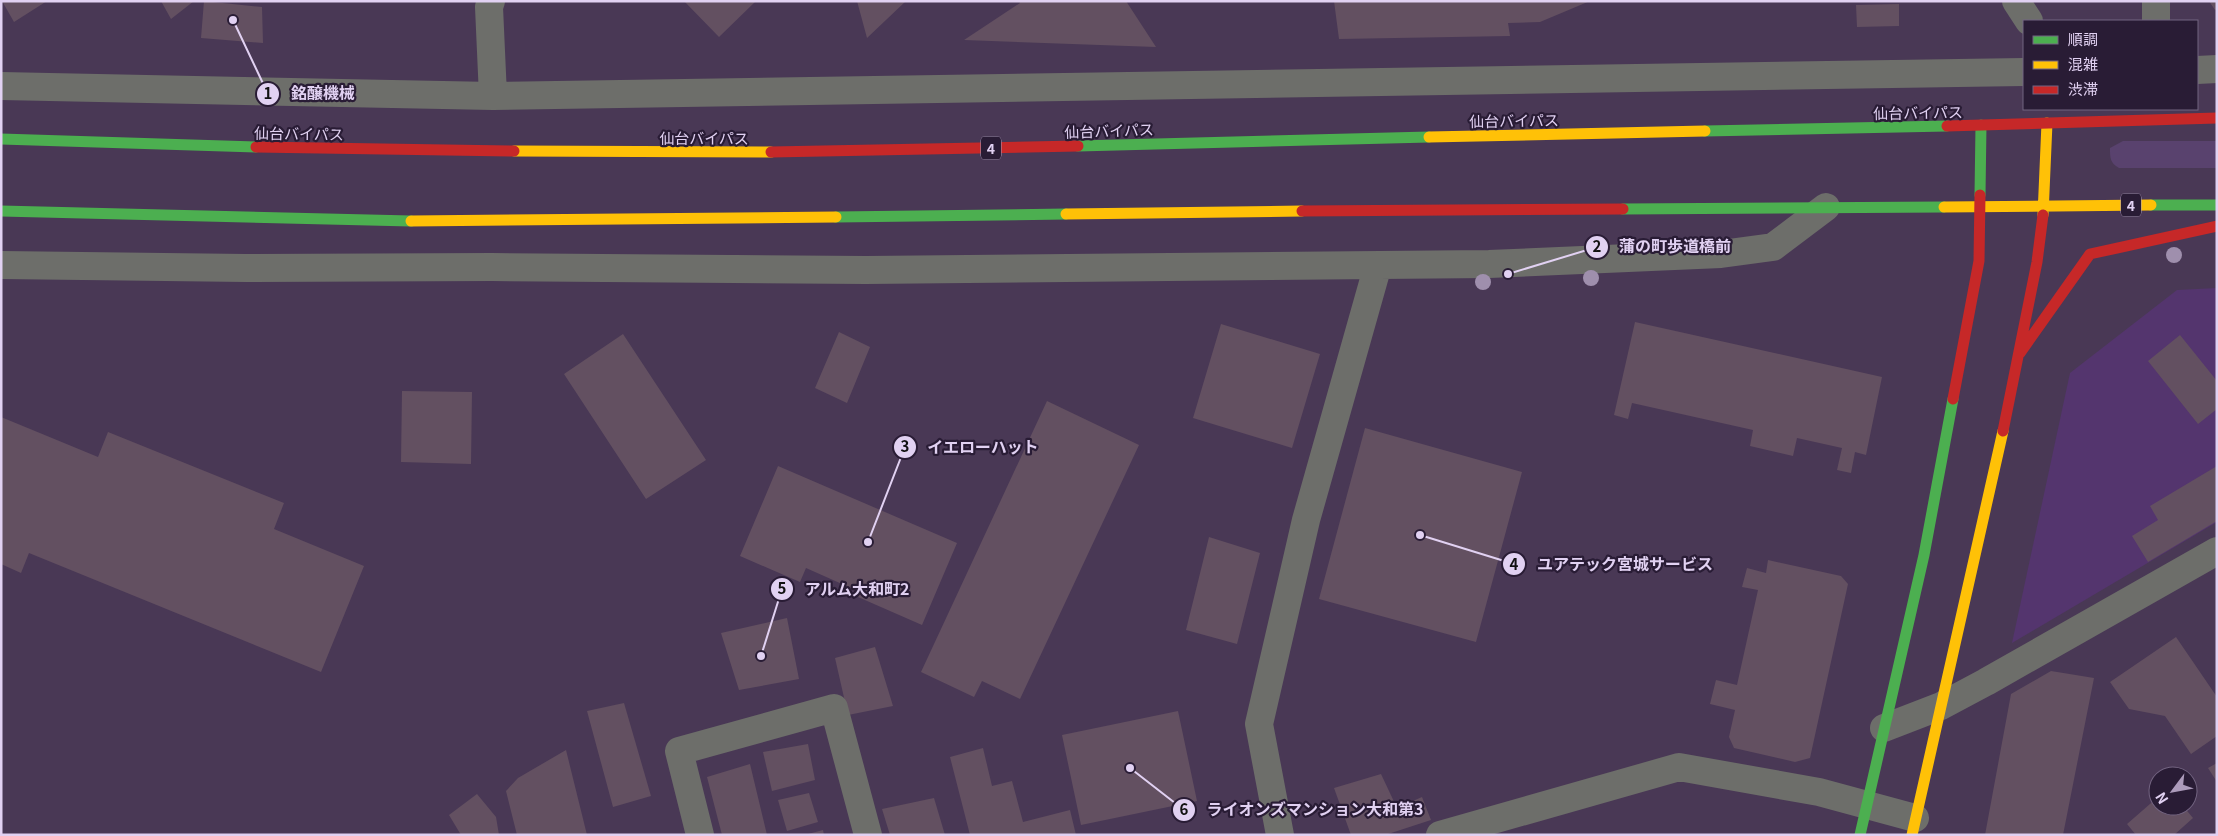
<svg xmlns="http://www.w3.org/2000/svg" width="2218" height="836" viewBox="0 0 2218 836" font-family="Georgia,'Noto Sans JP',serif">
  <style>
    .built { fill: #54356e }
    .green { fill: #59426e }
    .building { fill: #635061 }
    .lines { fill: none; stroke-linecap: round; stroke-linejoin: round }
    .street { stroke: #6d6e6a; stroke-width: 28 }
    .fast { stroke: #4caf50; stroke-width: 11 }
    .slow { stroke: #ffc107; stroke-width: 11 }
    .jam { stroke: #c62828; stroke-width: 11 }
    .tree { fill: #9f8fad }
    .labels { text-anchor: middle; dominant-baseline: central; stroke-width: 4.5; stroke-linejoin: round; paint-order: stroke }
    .shield { fill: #291c35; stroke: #aa9bb9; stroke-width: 1 }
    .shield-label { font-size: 14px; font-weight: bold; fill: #e1d1f2 }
    .street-label { font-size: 15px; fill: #e1d1f2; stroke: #291c35 }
    .leader { fill: none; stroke: #e1d1f2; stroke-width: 2 }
    .callout-dot { fill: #e1d1f2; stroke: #291c35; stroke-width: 2 }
    .mark-label { font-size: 15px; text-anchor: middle; font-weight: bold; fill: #111 }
    .callout-label { font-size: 16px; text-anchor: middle; font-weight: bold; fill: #e1d1f2; stroke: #291c35; stroke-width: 4.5; stroke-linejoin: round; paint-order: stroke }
  </style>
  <rect width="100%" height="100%" fill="#493855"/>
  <!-- built -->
  <path class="built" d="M2217,288v234l-205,121 58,-270 107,-83z"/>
  <!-- green -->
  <path class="green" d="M2123,141h94v27h-98c-9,-5 -9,-10 -9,-20z"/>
  <!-- building -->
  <path class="building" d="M2,1h45l-33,21z
    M161,1h33l-23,18z
    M204,1l58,6 1,36 -62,-5z
    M684,1h72l-37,36z
    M857,1h49l-39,37z
    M1019,1h107l30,46 -192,-7 56,-37z
    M1334,1h256l-50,21 -32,1 2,13 -171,3z
    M2209,1h8v8l-2,1z
    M1899,4v22l-42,1 -1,-22z
    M1635,322l247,55 -16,78 -11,-3 -4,21 -14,-3 5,-22 -45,-10 -4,18 -43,-10 3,-16 -121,-27 -4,16 -14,-4z
    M1221,324l99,30 -28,94 -99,-30z
    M839,332l31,15 -23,56 -32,-15z
    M623,334l83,126 -60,39 -82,-125z
    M2180,335l37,46v28l-19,15 -50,-63z
    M402,391l70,1 -1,72 -70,-2z
    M1047,401l92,44 -119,254 -38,-18 -8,16 -53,-25z
    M1,417l97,40 10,-25 176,71 -10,26 90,37 -43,106 -292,-119 -8,20 -20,-9z
    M1365,428l157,44 -46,170 -157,-43z
    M778,466l179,77 -35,82 -64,-28 2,-5 -54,-24 -6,14 -60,-26z
    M2217,466v55l-69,41 -16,-26 26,-16 -8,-14z
    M1209,537l51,16 -23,91 -51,-14z
    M1768,560l73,16 7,8 -38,174 -15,4 -61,-14 -5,-11 6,-27 -25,-6 6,-24 21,5 21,-95 -16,-3 5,-19 19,5z
    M787,618l12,61 -60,11 -18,-57z
    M2176,637l41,60v39l-26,18 -26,-38 -36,-7 -19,-27z
    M875,647l18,59 -45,9 -13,-57z
    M2051,671l43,7 -31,157h-78l26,-141z
    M624,703l27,93 -38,11 -26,-96z
    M1178,711l19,90 -116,24 -19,-90z
    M808,744l7,36 -43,11 -9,-39z
    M983,748l9,38 20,-5 11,41 47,-12 6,25h-106l-20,-78z
    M566,750l21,85h-70l-11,-44 12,-13z
    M2217,763v19l-9,-14z
    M750,764l17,71h-45l-15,-58z
    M1381,774l16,34 25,-11 9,23 -46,15h-34l-17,-47z
    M809,793l9,29 -31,9 -9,-31z
    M477,794l19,23 3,18h-38l-12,-20z
    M2158,797v9h25l10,12 -19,17h-38l-9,-11z
    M934,798l11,37h-55l-8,-26z
    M823,830l1,5h-16v-1z"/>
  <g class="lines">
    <!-- street -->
    <path class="street" d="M491,1l-2,6 4,89
      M2016,1l13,20
      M2156,1v20
      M2197,70l20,-1
      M1,86l492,10 1531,-24
      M1,265l245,3 246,-1 374,3 623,-6 232,-10 52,-7 53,-40
      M1884,728l57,-22 45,-24 231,-131
      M700,835l-21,-84 155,-43 34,127
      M1280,835l-21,-111 47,-204 72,-255
      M1440,835l239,-68 140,25 96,26"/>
    <!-- fast -->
    <path class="fast" d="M1705,131l242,-5
      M1,139l255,8
      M1078,146l351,-9
      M1980,195l1,-70
      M2151,205h66
      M1623,209l321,-2
      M1,211l410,10
      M836,217l230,-3
      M1860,835l64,-280 29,-156"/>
    <!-- slow -->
    <path class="slow" d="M1429,137l276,-6
      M514,151l257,1
      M1944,207l207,-2
      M1066,214l236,-3
      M2043,215l4,-92
      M411,221l425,-4
      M1912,835l91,-404"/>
    <!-- jam -->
    <path class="jam" d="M1947,126l270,-8
      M256,147l258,4
      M771,152l307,-6
      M1302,211l321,-2
      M2020,353l70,-99 127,-28
      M1953,399l26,-138 1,-66
      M2003,431l34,-169 6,-47"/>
  </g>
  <!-- trees -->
  <g class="tree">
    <circle cx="2174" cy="255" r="8"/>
    <circle cx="1591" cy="278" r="8"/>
    <circle cx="1483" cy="282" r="8"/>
  </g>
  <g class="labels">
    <!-- shield labels -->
    <g class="shield">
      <rect x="981" y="136.5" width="20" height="23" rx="4"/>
      <rect x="2121" y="193.5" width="20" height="23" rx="4"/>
    </g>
    <g class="shield-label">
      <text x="991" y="148">4</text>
      <text x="2131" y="205">4</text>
    </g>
    <!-- street labels -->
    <g class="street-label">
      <text transform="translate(1918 112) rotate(-1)">仙台バイパス</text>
      <text transform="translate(1514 120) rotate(-1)">仙台バイパス</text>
      <text transform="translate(1109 130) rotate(-2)">仙台バイパス</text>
      <text transform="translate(299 133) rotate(1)">仙台バイパス</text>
      <text x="704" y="137">仙台バイパス</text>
    </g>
  </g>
  <!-- callouts -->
  <path class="leader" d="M233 20L268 94M1508 274L1597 247M868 542L905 447M1420 535L1514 564M761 656L782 589M1130 768L1184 810"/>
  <g class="callout-dot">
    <circle cx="233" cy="20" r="5"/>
    <circle cx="1508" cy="274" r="5"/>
    <circle cx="868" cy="542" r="5"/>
    <circle cx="1420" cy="535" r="5"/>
    <circle cx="761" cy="656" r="5"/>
    <circle cx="1130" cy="768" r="5"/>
    <circle cx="268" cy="94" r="12"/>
    <circle cx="1597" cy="247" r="12"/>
    <circle cx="905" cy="447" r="12"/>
    <circle cx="1514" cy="564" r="12"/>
    <circle cx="782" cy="589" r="12"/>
    <circle cx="1184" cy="810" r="12"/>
  </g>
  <g class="mark-label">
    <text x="268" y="99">1</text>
    <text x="1597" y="252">2</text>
    <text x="905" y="452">3</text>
    <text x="1514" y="570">4</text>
    <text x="782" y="594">5</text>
    <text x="1184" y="815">6</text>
  </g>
  <g class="callout-label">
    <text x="323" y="99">銘醸機械</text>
    <text x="1675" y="252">蒲の町歩道橋前</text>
    <text x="983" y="453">イエローハット</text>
    <text x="1625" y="570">ユアテック宮城サービス</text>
    <text x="857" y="595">アルム大和町2</text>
    <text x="1315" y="815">ライオンズマンション大和第3</text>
  </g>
  <!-- border -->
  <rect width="2218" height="836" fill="none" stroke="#e1d1f2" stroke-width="5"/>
  <!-- legend -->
  <rect x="2023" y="20" width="175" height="90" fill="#291c35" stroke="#736481"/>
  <rect x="2033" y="36" width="25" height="8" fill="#4caf50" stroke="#736481"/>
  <text x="2068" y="45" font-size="15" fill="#e1d1f2">順調</text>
  <rect x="2033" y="61" width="25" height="8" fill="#ffc107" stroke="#736481"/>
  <text x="2068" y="70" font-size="15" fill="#e1d1f2">混雑</text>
  <rect x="2033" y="86" width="25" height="8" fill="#c62828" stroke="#736481"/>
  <text x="2068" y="95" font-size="15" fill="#e1d1f2">渋滞</text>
  <!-- north arrow -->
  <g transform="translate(2173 791) rotate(238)"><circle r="24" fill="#291c35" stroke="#736481"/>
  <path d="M0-4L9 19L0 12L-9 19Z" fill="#ac9bbb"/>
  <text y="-8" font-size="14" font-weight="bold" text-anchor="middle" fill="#e1d1f2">N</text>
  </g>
</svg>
